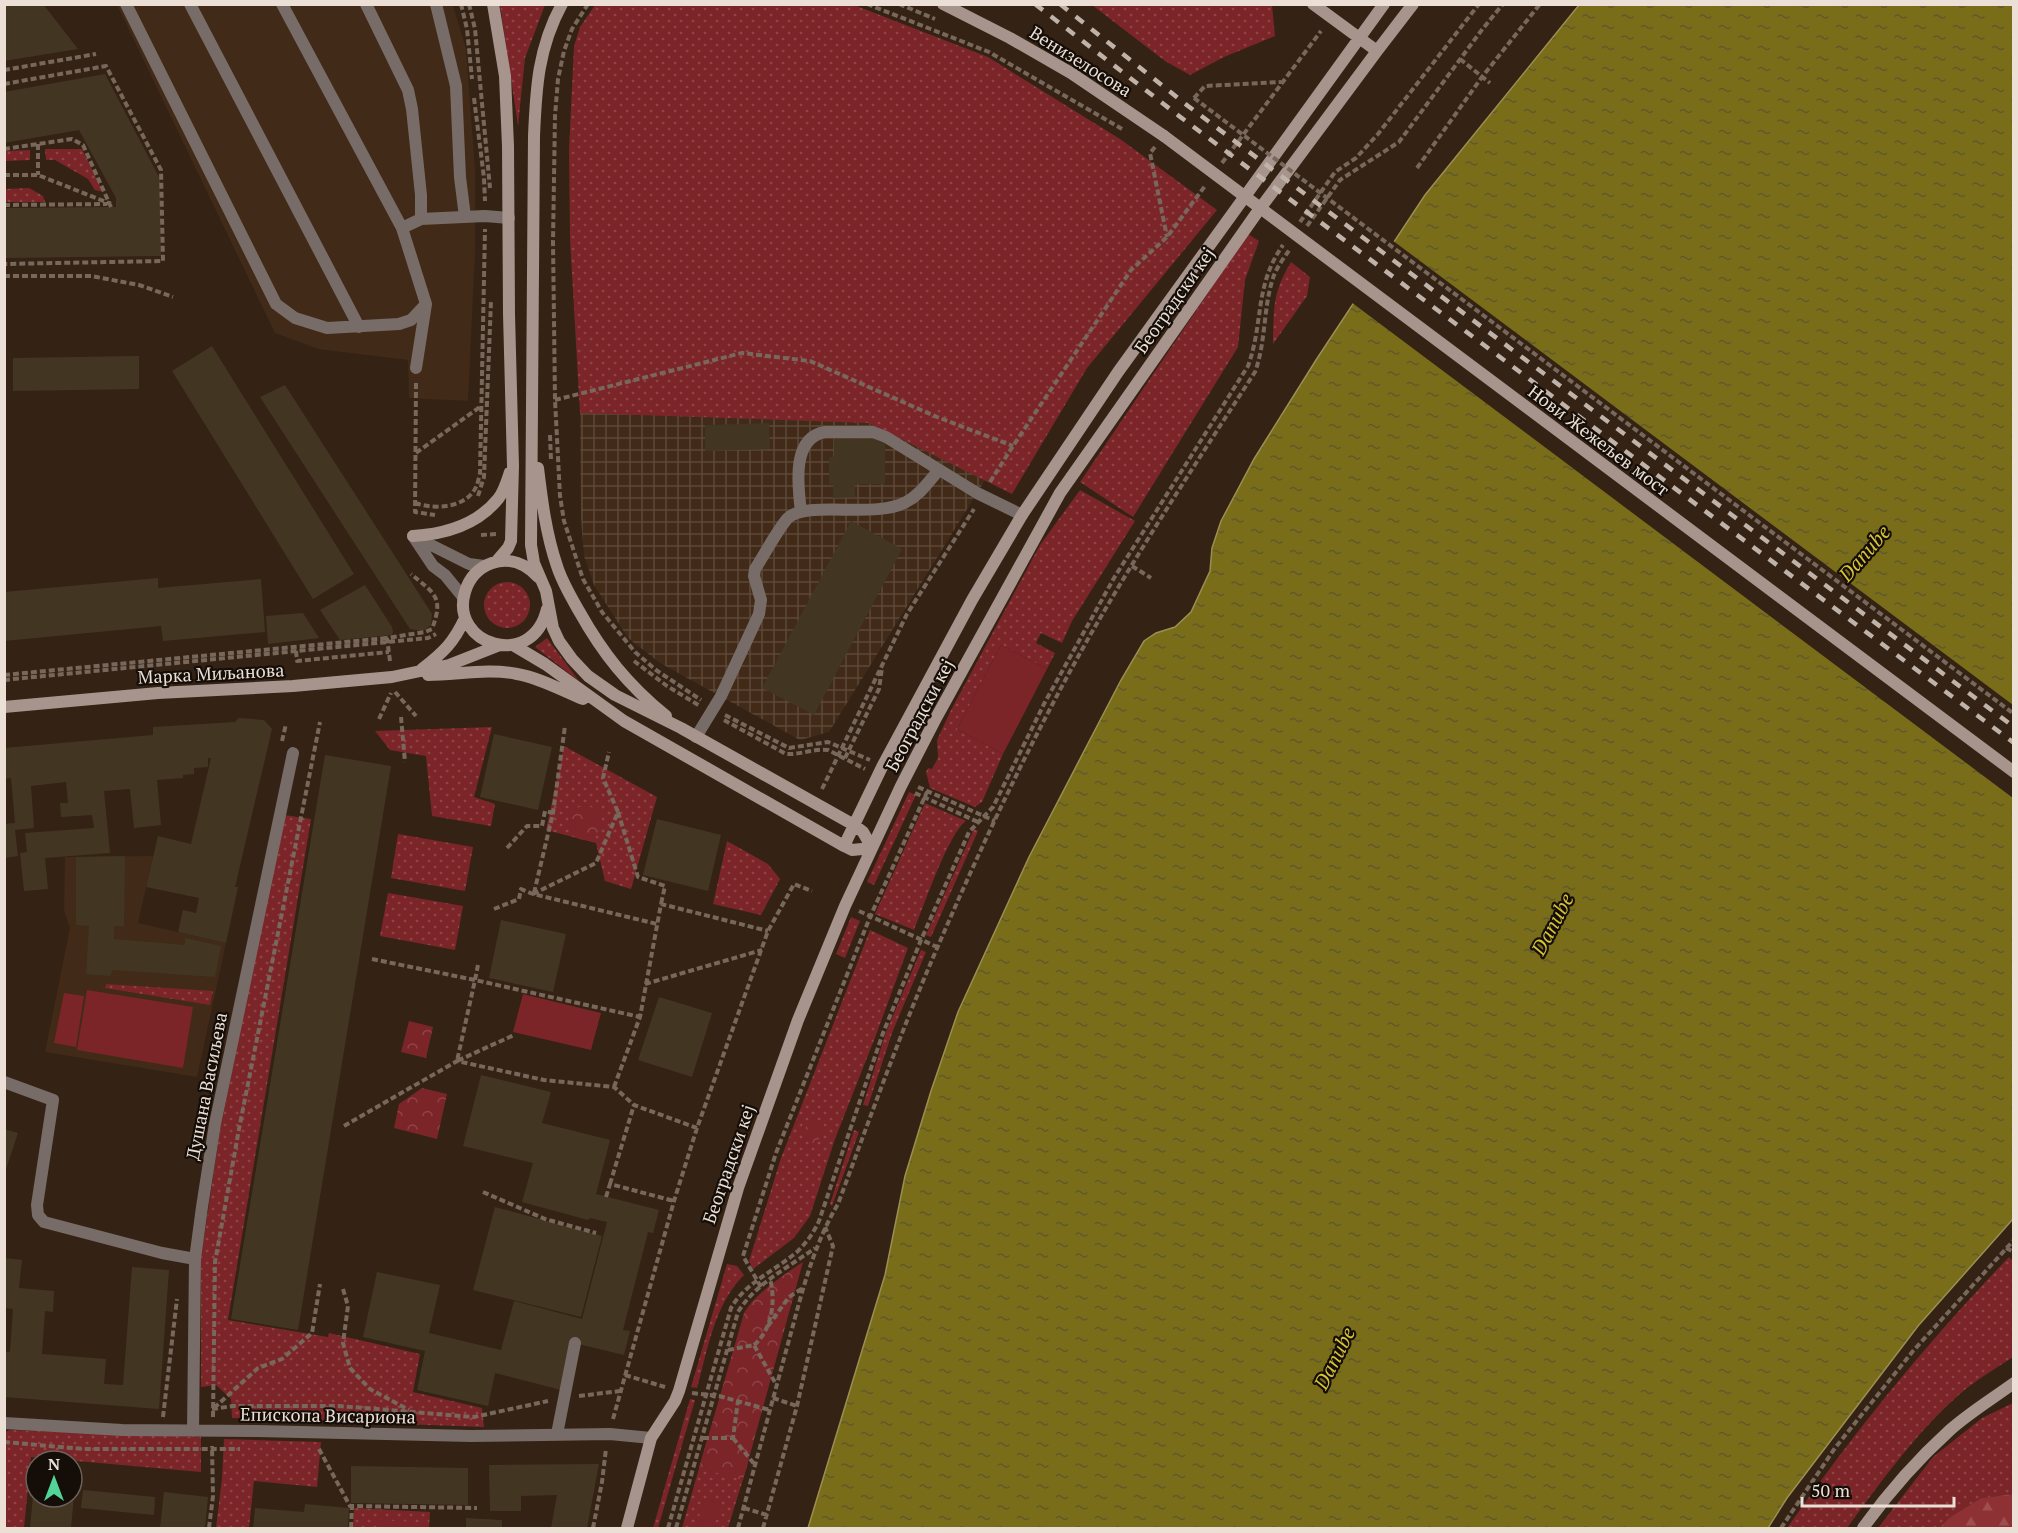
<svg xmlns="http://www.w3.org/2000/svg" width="2018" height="1533" viewBox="0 0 2018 1533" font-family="'PT Serif',serif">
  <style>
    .built { fill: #412a17 }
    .industrial { fill: url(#industrial-grid) }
    .grass { fill: url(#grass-dots) }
    .forest { fill: url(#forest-firs) }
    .park { fill: url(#park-crowns) }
    .garden { fill: #7b2529 }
    .water { fill: url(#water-ripples); stroke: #9b8f52; stroke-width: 1.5 }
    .pier { fill: #342214 }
    .building { fill: #423622 }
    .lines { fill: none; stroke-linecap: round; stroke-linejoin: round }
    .path { stroke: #78685c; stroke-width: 4; stroke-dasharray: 6 3; stroke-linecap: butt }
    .lane { stroke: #786c68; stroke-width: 12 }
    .street { stroke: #786c68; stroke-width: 12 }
    .secondary { stroke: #a7948d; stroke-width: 12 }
    .rail { stroke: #bfb2a8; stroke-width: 4.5; stroke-dasharray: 10 10; stroke-linecap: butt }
    .path-bridge { stroke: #78685c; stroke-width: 4; stroke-dasharray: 6 3; stroke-linecap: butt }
    .secondary-bridge { stroke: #a7948d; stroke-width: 12 }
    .labels { text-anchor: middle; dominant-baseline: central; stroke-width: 4.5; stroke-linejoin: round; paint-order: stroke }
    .street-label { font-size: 18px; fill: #ebdfd6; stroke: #150e08 }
    .water-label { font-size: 20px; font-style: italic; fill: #d9c435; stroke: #150e08 }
  </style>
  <defs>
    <pattern id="industrial-grid" width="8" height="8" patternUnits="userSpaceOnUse" patternTransform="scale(1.5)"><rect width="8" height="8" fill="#412a17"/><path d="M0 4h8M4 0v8" fill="none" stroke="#5d4838"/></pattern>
    <pattern id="grass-dots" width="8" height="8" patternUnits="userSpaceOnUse" patternTransform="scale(1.5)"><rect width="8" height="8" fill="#7b2529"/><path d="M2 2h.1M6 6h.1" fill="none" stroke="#8e4447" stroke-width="1.8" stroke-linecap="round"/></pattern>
    <pattern id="forest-firs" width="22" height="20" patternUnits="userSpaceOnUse" patternTransform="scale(1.5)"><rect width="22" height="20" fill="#8d3134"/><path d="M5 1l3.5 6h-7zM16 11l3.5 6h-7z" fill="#9d4e51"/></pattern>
    <pattern id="park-crowns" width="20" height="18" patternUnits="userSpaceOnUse" patternTransform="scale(1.5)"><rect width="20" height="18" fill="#7b2529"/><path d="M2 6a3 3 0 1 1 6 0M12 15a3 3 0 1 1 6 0" fill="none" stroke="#8e4447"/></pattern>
    <pattern id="water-ripples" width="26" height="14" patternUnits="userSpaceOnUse" patternTransform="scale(1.5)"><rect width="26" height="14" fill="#796d1a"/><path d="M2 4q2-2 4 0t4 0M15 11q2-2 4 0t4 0" fill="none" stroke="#60582d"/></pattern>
  </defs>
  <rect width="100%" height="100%" fill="#342214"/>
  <!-- built -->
  <path class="built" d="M117,5h336l13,44 9,120v84l-7,148 -59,-3 -1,-38 -90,-11 -43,-16z
    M153,856l-15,67 88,20 -29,134 -152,-25 25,-124 -6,-18 1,-53z"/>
  <!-- industrial -->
  <path class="industrial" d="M848,411l139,66 -158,255 -29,8 -140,-77 -32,-25 -34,-53 -10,-29 -3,-38 -1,-105z"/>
  <!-- grass -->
  <path class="grass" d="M500,5h45l-20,53 -7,68z
    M595,5h259l134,52 132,82 97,71 -130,158 -75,126 -143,-71 -289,-10 -10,-174 -1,-89 5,-104 6,-19z
    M1092,5h180l3,31 -51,21 -34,18 -25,-14z
    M45,149h37l21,43 -8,-2 -7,-11 -33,-19h-9z
    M30,150v10l-25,1v-10z
    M29,188l14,8 2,6h-40v-13z
    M1248,234l11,7 -14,39 -7,67 -105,170 -53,-35z
    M1291,262l19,15 -3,19 -34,48c1,-35 -1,-51 18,-82z
    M1080,490l55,31 -63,100 -10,22 -21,-10 -5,10 19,10 -8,16 -46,-24 -44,84 46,25 -21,48 -7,5 -45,-19 -4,-16 2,-4 4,1 6,-11 -1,-18 14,-30 89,-165z
    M484 605a23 23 0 1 1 46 0a23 23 0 1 1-46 0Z
    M547,638l32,43 -44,-34z
    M492,727l-18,70 21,7 -4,22 -59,-10 -6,-60 -36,-6 -15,-19z
    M564,746l93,51 -26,92 -26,-8 -9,-38 -50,-13z
    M909,792l7,3 -42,90 -7,-3z
    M925,803l41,18c-18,13 -42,85 -52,109l-39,-16z
    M284,815l27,4 -83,501 100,17 1,-4 91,21 -7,38 69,16 2,19 -252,-9 -1,-19 -15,-14 -15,2v-129l19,-128z
    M974,829l4,2 -47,106 -5,-2z
    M398,834l75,13 -8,44 -74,-13z
    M727,841l41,23 12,15 -19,36 -48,-11z
    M388,893l75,13 -8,44 -75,-14z
    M851,917l9,4 -15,37 -9,-4z
    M870,930l38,18 -32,87 -41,104 -25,77 -16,22 -41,31 -4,-8 32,-103z
    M921,950l5,2 -34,81 -24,73 -5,-1 23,-73z
    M106,984l107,7 -3,14 -105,-17z
    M854,1130l5,2 -27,74 -2,-2z
    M2009,1257l4,4v96c-15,10 -32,20 -46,31 -47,39 -84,91 -120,140h-60c67,-96 141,-187 222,-271z
    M727,1264l10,2 7,9c-30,30 -36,74 -47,113l-6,-1z
    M690,1399l5,1 -37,128h-5z
    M2013,1403v91l-32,4 -31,19 -11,11h-61l55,-71 49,-39z
    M10,1430l191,7v35l-170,-15 -7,71h-19v-96z
    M224,1439l97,3 -4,45 -63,-6 -5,47h-33l6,-50z
    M707,1440l30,9 11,14 -20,65h-46z
    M354,1508l76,4 -1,16h-76z"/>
  <!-- forest -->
  <path class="forest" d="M2013,1494v34h-74l11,-11 31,-19z"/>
  <!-- park -->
  <path class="park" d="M568 823a17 17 0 1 1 34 0a17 17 0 1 1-34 0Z
    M409,1021l24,6 -7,31 -25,-6z
    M422,1088l25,6 -10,45 -43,-11 5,-24z
    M809,1117l16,5 -8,22 -15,-5z
    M803,1262l-60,218 -44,-12 45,-155c11,-20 40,-38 59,-51z
    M377,1519l49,4 -1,5h-49z"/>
  <!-- garden -->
  <path class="garden" d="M1001,645l46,24 -44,85 -46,-25z
    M87,990l106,17 -10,61 -106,-18z
    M64,993l20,3 -8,51 -22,-4z
    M523,994l78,19 -10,37 -78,-18z
    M704,1499l17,4 -7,25h-18z"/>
  <!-- water -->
  <path class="water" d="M1579,5h434v1214l-95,107 -131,172 -19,30h-960l77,-253 20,-99 26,-85 27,-79 71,-155 92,-177 23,-39 12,-8 19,-6 16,-15 19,-41 2,-23 9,-27 33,-62 62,-99 109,-165z"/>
  <!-- pier -->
  <path class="pier" d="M1392,240l621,465v93l-662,-496z"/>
  <!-- building -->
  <path class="building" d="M4,4h39l35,45 -74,12z
    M105,74l55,105 1,77 -157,2v-50l112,-1v-9l-37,-68 -75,13v-51z
    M212,346l142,228 -41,25 -141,-228z
    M139,356v33l-126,2v-33z
    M285,385l147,229 -1,11 -8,6 -13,-2 -150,-232z
    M769,423l1,26 -65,2v-26z
    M834,439h51v45h-30v13l-22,1v-14h-4v-27h5z
    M851,521l51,28 -88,166 -52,-27z
    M158,578v10l103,-9 4,53 -102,9 -2,-15 -157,15v-49z
    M365,585l27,42 1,5 -1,3 -52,5 -20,-30z
    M303,613l16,25 -51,6 -2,-28z
    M239,718l25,2 8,9 -37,158h3l-12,56 -48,-11 5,-22 13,3 3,-15 -53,-11 12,-51 33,8 20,-86h-3v9l-14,1v6l-11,1v3l-26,2 4,45 -27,3 -4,-39 -26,2 6,62 -65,5 3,31 -24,2 -4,-38 7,-1 -2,-19 69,-5 -2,-13 -31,2 -1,-14h8l-2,-21 -35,4 3,42 -19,2 3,26 -14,2v-34l11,-1 -4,-45 -7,1v-31l149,-13v-8l82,-5z
    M494,734l58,13 -14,63 -58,-13z
    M325,755l66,11 -93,564 -67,-11z
    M657,819l64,16 -13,56 -65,-16z
    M125,856l-1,70h-10v13l71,6v-7l36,8 -6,31 -103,-7 -1,6 -25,-2 3,-48 -13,-1v-68z
    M501,920l65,14 -13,58 -64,-14z
    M659,997l53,16 -20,64 -54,-17z
    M481,1075l70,17 -9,31 68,17 -14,54 63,16 -6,23 -5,-1 -25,98 7,1 -6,24 -50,-12 -13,47 -66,-17 -7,33 -71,-16 8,-39 -62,-14 14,-65 63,13 -11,48 72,17 13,-49 68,18 25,-97 -17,-4 -2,2 -66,-18 11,-39 -70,-17z
    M4,1129l14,4 -13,39h-1z
    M495,1207l107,29 -21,81 -108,-27z
    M4,1258l18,2 -3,28 35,3 -1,21 -8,-1 -3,43 64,5 -2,25 19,1 9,-118 37,3 -10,139 -155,-12v-45h6l3,-43 -9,-1z
    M599,1464l-12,64h-36l6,-33 -36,1v15h-31l-1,-46z
    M351,1466l117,2v37l-117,-2z
    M72,1483l3,1 -4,44h-41l4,-43h2v12h36z
    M83,1490l72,7 -1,18 -73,-7z
    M164,1492l44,5 -3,31h-45z
    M305,1504l44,4 -1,20h-95l2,-20 49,4z
    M466,1518l36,2v8h-36z"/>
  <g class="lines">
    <!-- path -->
    <path class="path" d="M461,4l6,25 5,50
      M469,4l6,25 15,159
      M588,4l-16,25 -8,22 -6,28 -3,37 -2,125 2,159 5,96 4,25 19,58 19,33 33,40 21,18 45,30
      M867,4l122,48 133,77
      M899,4l36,15
      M1460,59l30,24
      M4,70l92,-16
      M4,84l102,-18 55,104 2,91 -159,3
      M474,98l10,80 1,23
      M1194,98l11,-12 76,-4
      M38,144v31
      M1155,147l-5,6 17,84
      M4,149l68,-10 11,6 28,62
      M1222,163l99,-132
      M1417,168l65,-91 58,-73
      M4,175h34l73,29
      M4,205l103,-1
      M1300,222l35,-50 21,-14 22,-24 101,-130
      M1307,226l33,-46 59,-38 82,-111 22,-27
      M4,276h87l48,9 34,12
      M416,383l-1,129 20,3
      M555,400l187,-47 68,8 127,56 76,29
      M550,435l1,25
      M416,453l64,-46
      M990,482l23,-36 118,-176 36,-33 38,-51
      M478,496l6,-19 7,-176
      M415,503c20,7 51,5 61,-16 2,-4 3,-10 4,-14l5,-244
      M481,535l16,-1
      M1132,566l19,12
      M296,651l1,10 92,-9
      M390,661l-3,-23 38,-6 7,-3c12,-32 3,-35 -21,-55
      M634,661l33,25 33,20
      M4,675l383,-37
      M4,680l424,-42 8,-4
      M395,692l21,24
      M725,715l64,33 39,-6 42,18
      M401,717l4,45
      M379,719l12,-26
      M724,720l62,34c15,1 28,-6 42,-4l37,19
      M282,741l4,-17
      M845,758l34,-69 3,-21
      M918,787l77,34
      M822,789l85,-175 67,-105
      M915,793l63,29
      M618,812l20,65 27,9 -4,18
      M507,848l20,-22h15l3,-15 8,2
      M534,893l19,-80 12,-87
      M533,894l63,-31 22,-51 -15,-34 6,-26
      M494,909l25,-10 2,-10 12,5 124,30
      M859,911l78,36
      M372,959l103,21 -18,81 57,-26
      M478,965l-3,15 165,37
      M645,984l117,-34
      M614,1087l26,-70 21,-113 107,27
      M344,1126l113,-65 87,19 70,7 20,18 63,23
      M610,1184l24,-79
      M483,1192l62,27 51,14
      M606,1197l4,-13 64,17
      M2006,1248l8,4
      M761,1287l-18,-31 33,-103 94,-236 57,-125
      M343,1289l5,17 -5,37 7,25 20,21 39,21
      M768,1326l21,-29 14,-9
      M754,1345c18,-15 22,-44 16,-66
      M728,1350l26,-5 23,41
      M625,1375l40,12
      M692,1393l27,3 51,14
      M579,1396l41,-5
      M773,1398l24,8
      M214,1408l44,-40 24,-9 30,-26 8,-49
      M212,1409l21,-3h106l135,11 74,-16
      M163,1417l14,-118
      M213,1417l2,-155 24,-133 81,-407
      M613,1419l61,-218 23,-73 71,-197 26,-47 18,7
      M703,1438h30l5,-37
      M733,1438l22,27
      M4,1442l80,7h156
      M319,1449l31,57 127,2
      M744,1508l23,7
      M209,1528l4,-32 -1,-50
      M351,1528l1,-22
      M593,1528l9,-46 4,-33
      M668,1528l63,-220c15,-26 44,-37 67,-57 9,-9 16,-19 21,-30l64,-188 38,-93 48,-108 24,-25 52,-105 69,-124 134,-212c16,-44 6,-80 35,-121
      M676,1528l62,-216c17,-28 51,-45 77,-64
      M738,1528c16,-59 32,-118 48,-177 14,-50 25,-102 52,-147 32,-86 63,-173 100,-258 45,-104 94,-208 150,-307 52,-91 110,-179 167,-267 11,-30 8,-63 18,-94 3,-10 11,-20 17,-29
      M763,1528l34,-122 36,-160 -8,-19
      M1781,1528l54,-80 78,-97 101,-111"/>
    <!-- lane -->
    <path class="lane" d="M126,4l150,300 19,14 32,10 72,-4 12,-4 15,-16
      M190,4l169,323
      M282,4l120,224 19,-9 64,-3 24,2
      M366,4l42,86 4,19 9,86v24
      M436,4l20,82 4,91 5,40
      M402,228l24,76 -10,64
      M801,512c-3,-26 -10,-74 24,-80h48l13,5 91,56 45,22
      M413,536l20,30 12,9 18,22
      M417,538l52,26 15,2
      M696,737l25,-41 38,-82 2,-14 -7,-24 1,-7c8,-12 24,-42 33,-51 19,-18 88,1 118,-16 14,-7 23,-21 33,-32
      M4,1082l49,18 -16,105 1,10 6,7 118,31 33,6
      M557,1434l18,-91"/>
    <!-- street -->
    <path class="street" d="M4,1423l118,7 136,1 213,5 139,-2 41,4
      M193,1431l2,-172 7,-52 13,-83 78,-371"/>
    <!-- secondary -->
    <path class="secondary" d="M493,4l12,72 3,70 1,168 4,152 -2,75 -3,7 -12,14
      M562,4c-24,44 -26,84 -28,132l-3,409 3,18 12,28 7,37 6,13 13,18 16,17 27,19 66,33 173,97 9,7 9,16
      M943,4l67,34 61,35 93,63
      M1313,4l64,47
      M538,468c4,33 8,66 19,98 5,16 14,31 22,45 24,43 49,74 87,105
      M413,536c32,-2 64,-11 85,-37 6,-7 9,-18 12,-27
      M538,577c-12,-13 -28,-20 -46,-14 -14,5 -23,15 -27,29 -16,52 67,80 82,17
      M513,645l32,19 79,57 220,125 8,4 20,-2
      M422,669c22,-17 32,-27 43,-51
      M428,675c29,0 60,-7 89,-1 23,4 44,16 66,25
      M4,707l154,-14 135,-7 99,-9 57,-12 51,-20
      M844,846l38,-79 90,-167 50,-85 96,-143 266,-368
      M627,1528l24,-90 24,-37 4,-10 59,-203 60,-168 47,-114 56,-120 35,-68 124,-225 196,-279 121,-163 36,-47
      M1863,1528c25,-35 55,-69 87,-98 19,-17 42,-31 64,-47"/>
    <!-- rail -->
    <path class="rail" d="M1035,4l144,112 835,627
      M1060,4l128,102 826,621"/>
    <!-- path-bridge -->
    <path class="path-bridge" d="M1194,98l820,616"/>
    <!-- secondary-bridge -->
    <path class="secondary-bridge" d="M1164,136l850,636"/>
  </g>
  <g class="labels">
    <!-- street labels -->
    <g class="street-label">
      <text transform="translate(1081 61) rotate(32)">Венизелосова</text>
      <text transform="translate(1174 300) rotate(-55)">Београдски кеј</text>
      <text transform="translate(1599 440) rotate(37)">Нови Жежељев мост</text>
      <text transform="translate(211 673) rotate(-3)">Марка Миљанова</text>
      <text transform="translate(919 715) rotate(-62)">Београдски кеј</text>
      <text transform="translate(206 1086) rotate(-79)">Душана Васиљева</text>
      <text transform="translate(728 1164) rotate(-71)">Београдски кеј</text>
      <text transform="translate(328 1415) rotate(1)">Епископа Висариона</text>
    </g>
    <!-- water labels -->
    <g class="water-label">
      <text transform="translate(1864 553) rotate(-49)">Danube</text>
      <text transform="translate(1552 924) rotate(-62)">Danube</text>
      <text transform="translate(1334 1358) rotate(-63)">Danube</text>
    </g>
  </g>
  <!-- border -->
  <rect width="2018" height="1533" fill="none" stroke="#ebdfd6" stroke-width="12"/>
  <!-- north arrow -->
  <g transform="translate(54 1479)"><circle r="28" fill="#150e08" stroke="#6b625a" stroke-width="1.5"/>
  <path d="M0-4.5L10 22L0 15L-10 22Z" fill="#52d397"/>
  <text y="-9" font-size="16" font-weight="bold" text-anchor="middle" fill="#ebdfd6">N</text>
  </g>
  <!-- scale -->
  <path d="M1802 1497v9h152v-9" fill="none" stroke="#ebdfd6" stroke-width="3"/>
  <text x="1811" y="1497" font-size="18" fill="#ebdfd6" stroke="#150e08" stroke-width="4.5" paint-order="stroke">50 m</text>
</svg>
